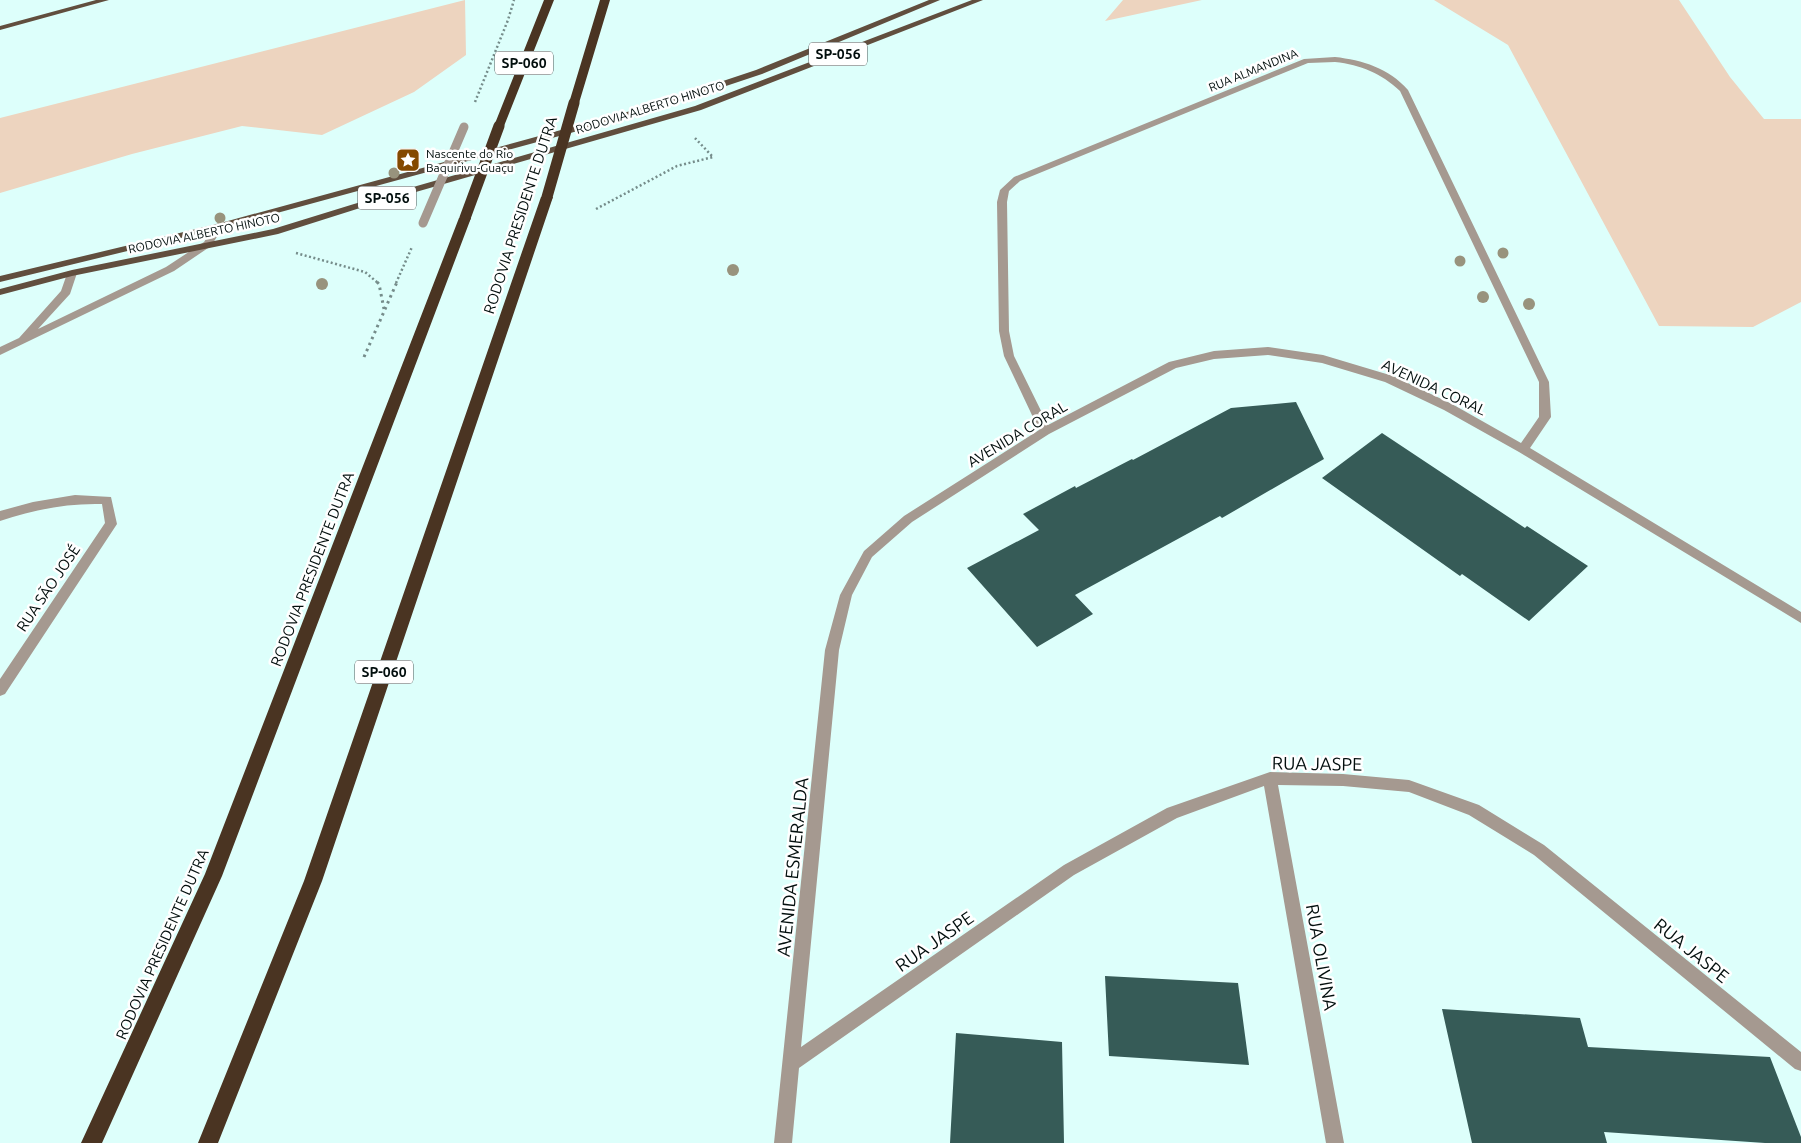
<svg xmlns="http://www.w3.org/2000/svg" width="1801" height="1143" viewBox="0 0 1801 1143" font-family="Ubuntu,sans-serif">
  <style>
    .green { fill: #edd4bf }
    .building { fill: #365b57 }
    .lines { fill: none; stroke-linecap: round; stroke-linejoin: round }
    .path-far1 { stroke: #758c8a; stroke-width: 2.5; stroke-dasharray: 2 2.5; stroke-linecap: butt }
    .path { stroke: #758c8a; stroke-width: 3; stroke-dasharray: 2.5 4; stroke-linecap: butt }
    .minor { fill: #a59990; fill-rule: evenodd }
    .primary { fill: #614e3e; fill-rule: evenodd }
    .motorway { fill: #4a3422; fill-rule: evenodd }
    .pedestrian-bridge { stroke: #a59990; stroke-width: 9 }
    .motorway-bridge { stroke: #4a3422; stroke-width: 11 }
    .tree { fill: #98937d }
    .labels { text-anchor: middle; dominant-baseline: central; stroke-width: 5; stroke-linejoin: round; paint-order: stroke }
    .far-street-label { font-size: 12px; fill: #020e0d; stroke: #fff }
    .far-poi-label { font-size: 12px; fill: #020e0d; stroke: #fff; text-anchor: start }
    .shield { fill: #fff; stroke: #4e5656; stroke-width: 1 }
    .shield-label { font-size: 14px; font-weight: bold; fill: #020e0d }
    .street-label { font-size: 15px; fill: #020e0d; stroke: #fff }
    .near-street-label { font-size: 18px; fill: #020e0d; stroke: #fff }
  </style>
  <rect width="100%" height="100%" fill="#ddfffb"/>
  <!-- green -->
  <path class="green" d="M465,0l1,55 -52,37 -92,43 -80,-9 -110,28 -132,39v-75z
    M1123,0h79l-97,21z
    M1434,0h245l51,77 34,42h37v183l-48,25 -94,-1 -151,-281z"/>
  <!-- building -->
  <path class="building" d="M1296,402l28,57 -102,59 -2,-2 -145,79 18,19 -56,33 -70,-79 72,-38 -16,-16 52,-28 1,2 56,-29 1,1 98,-52z
    M1382,433l143,95 2,-2 61,40 -59,55 -67,-47 -2,2 -138,-98z
    M1105,976l133,7 11,82 -140,-9z
    M1442,1009l138,9 8,29 182,10 31,80v6h-36l-161,-11 3,11h-135z
    M956,1033l106,9 2,101h-114z"/>
  <g class="lines">
    <!-- path-far1 -->
    <path class="path-far1" d="M475,102l33,-82 6,-20
      M596,209l81,-43 36,-9 -19,-20
      M296,253l69,19 13,11
      M396,283l16,-36"/>
    <!-- path -->
    <path class="path" d="M377,282l2,2 5,25
      M364,357l33,-75"/>
    <!-- minor -->
    <path class="minor" d="M1335,57c27,3 54,11 73,33l141,292 2,35 -21,31 271,164v11l-282,-171 -75,-42 -59,-28 -63,-19 -54,-8 -54,4 -38,9 -127,66 -137,88 -40,35 -20,38 -13,55 -38,397 263,-182 103,-57 103,-36 73,2 66,6 70,25 65,40 257,207v19l-6,-2 -261,-214 -65,-40 -60,-23 -66,-6 -65,-1 66,358h-18l-62,-357 -87,32 -103,57 -275,193 -7,75h-18l51,-493 15,-55 24,-44 40,-35 135,-86 -35,-74 -5,-25 -2,-129 3,-12 14,-13 290,-118zM1335,62c26,3 46,11 65,29l139,291v35l-18,26 -69,-39 -59,-28 -70,-21 -55,-8 -54,4 -45,11 -121,63 -34,-69 -5,-25 -2,-129 2,-11 11,-10 288,-118z
      M219,223l5,3 -13,20 -37,25 -174,84v-8l19,-9 42,-47 7,-20h8l1,2 -7,21 -32,35 128,-62 38,-25 12,-18z
      M75,495l36,2 6,27 -112,170 -5,2v-17l105,-156 -3,-19c-36,-1 -68,6 -102,17v-10l33,-9z"/>
    <!-- primary -->
    <path class="primary" d="M96,0h13l-109,30v-4z
      M929,0h11l-178,74 -111,37 -429,117 -222,54v-6l217,-52 428,-117 111,-37z
      M972,0h11l-282,110 -341,98 -82,26 -206,42 -72,19v-6l72,-19 201,-41 81,-25 341,-98z"/>
    <!-- motorway -->
    <path class="motorway" d="M544,0h10l-50,126 -1,2h-8l-1,-2z
      M600,0h10l-31,103 -1,2h-8l-1,-2z
      M547,194l6,3 -231,684 -104,262h-20l106,-262 237,-684z
      M465,215l6,3 -249,658 -120,267h-21l124,-269 254,-656z"/>
    <!-- pedestrian-bridge -->
    <path class="pedestrian-bridge" d="M423,223l41,-96"/>
    <!-- motorway-bridge -->
    <path class="motorway-bridge" d="M547,197l27,-94
      M465,218l34,-92"/>
  </g>
  <!-- trees -->
  <g class="tree">
    <circle cx="394" cy="173" r="5.5"/>
    <circle cx="220" cy="218" r="5.5"/>
    <circle cx="1503" cy="253" r="5.5"/>
    <circle cx="1460" cy="261" r="5.5"/>
    <circle cx="733" cy="270" r="6"/>
    <circle cx="322" cy="284" r="6"/>
    <circle cx="1483" cy="297" r="6"/>
    <circle cx="1529" cy="304" r="6"/>
  </g>
  <!-- icons -->
  <defs>
    <g id="sight-square" transform="scale(1.25)"><rect x="-9" y="-9" width="18" height="18" rx="4" fill="#844900" stroke="#fff"/><path d="M0-6L1.8-2.2L6-1.7L2.9 1.2L3.7 5.4L0 3.3L-3.7 5.4L-2.9 1.2L-6-1.7L-1.8-2.2Z" fill="#fff"/></g>
  </defs>
  <g fill-rule="evenodd">
    <use href="#sight-square" x="408" y="160"/>
  </g>
  <g class="labels">
    <!-- far-street labels -->
    <g class="far-street-label">
      <text transform="translate(1253 70) rotate(-22)">RUA ALMANDINA</text>
      <text transform="translate(650 107) rotate(-17)">RODOVIA ALBERTO HINOTO</text>
      <text transform="translate(204 233) rotate(-12)">RODOVIA ALBERTO HINOTO</text>
    </g>
    <!-- far-poi labels -->
    <g class="far-poi-label">
      <text x="426" y="153">Nascente do Rio<tspan x="426" dy="14">Baquirivu-Guaçu</tspan></text>
    </g>
    <!-- shield labels -->
    <g class="shield">
      <rect x="809" y="42.5" width="58" height="23" rx="4"/>
      <rect x="495" y="51.5" width="58" height="23" rx="4"/>
      <rect x="358" y="186.5" width="58" height="23" rx="4"/>
      <rect x="355" y="660.5" width="58" height="23" rx="4"/>
    </g>
    <g class="shield-label">
      <text x="838" y="54">SP-056</text>
      <text x="524" y="63">SP-060</text>
      <text x="387" y="198">SP-056</text>
      <text x="384" y="672">SP-060</text>
    </g>
    <!-- street labels -->
    <g class="street-label">
      <text transform="translate(520 215) rotate(-72)">RODOVIA PRESIDENTE DUTRA</text>
      <text transform="translate(1434 387) rotate(25)">AVENIDA CORAL</text>
      <text transform="translate(1017 434) rotate(-31)">AVENIDA CORAL</text>
      <text transform="translate(312 569) rotate(-69)">RODOVIA PRESIDENTE DUTRA</text>
      <text transform="translate(48 588) rotate(-56)">RUA SÃO JOSÉ</text>
      <text transform="translate(162 944) rotate(-66)">RODOVIA PRESIDENTE DUTRA</text>
    </g>
    <!-- near-street labels -->
    <g class="near-street-label">
      <text transform="translate(1317 763) rotate(1)">RUA JASPE</text>
      <text transform="translate(792 867) rotate(-84)">AVENIDA ESMERALDA</text>
      <text transform="translate(934 941) rotate(-35)">RUA JASPE</text>
      <text transform="translate(1692 950) rotate(39)">RUA JASPE</text>
      <text transform="translate(1322 957) rotate(80)">RUA OLIVINA</text>
    </g>
  </g>
</svg>
